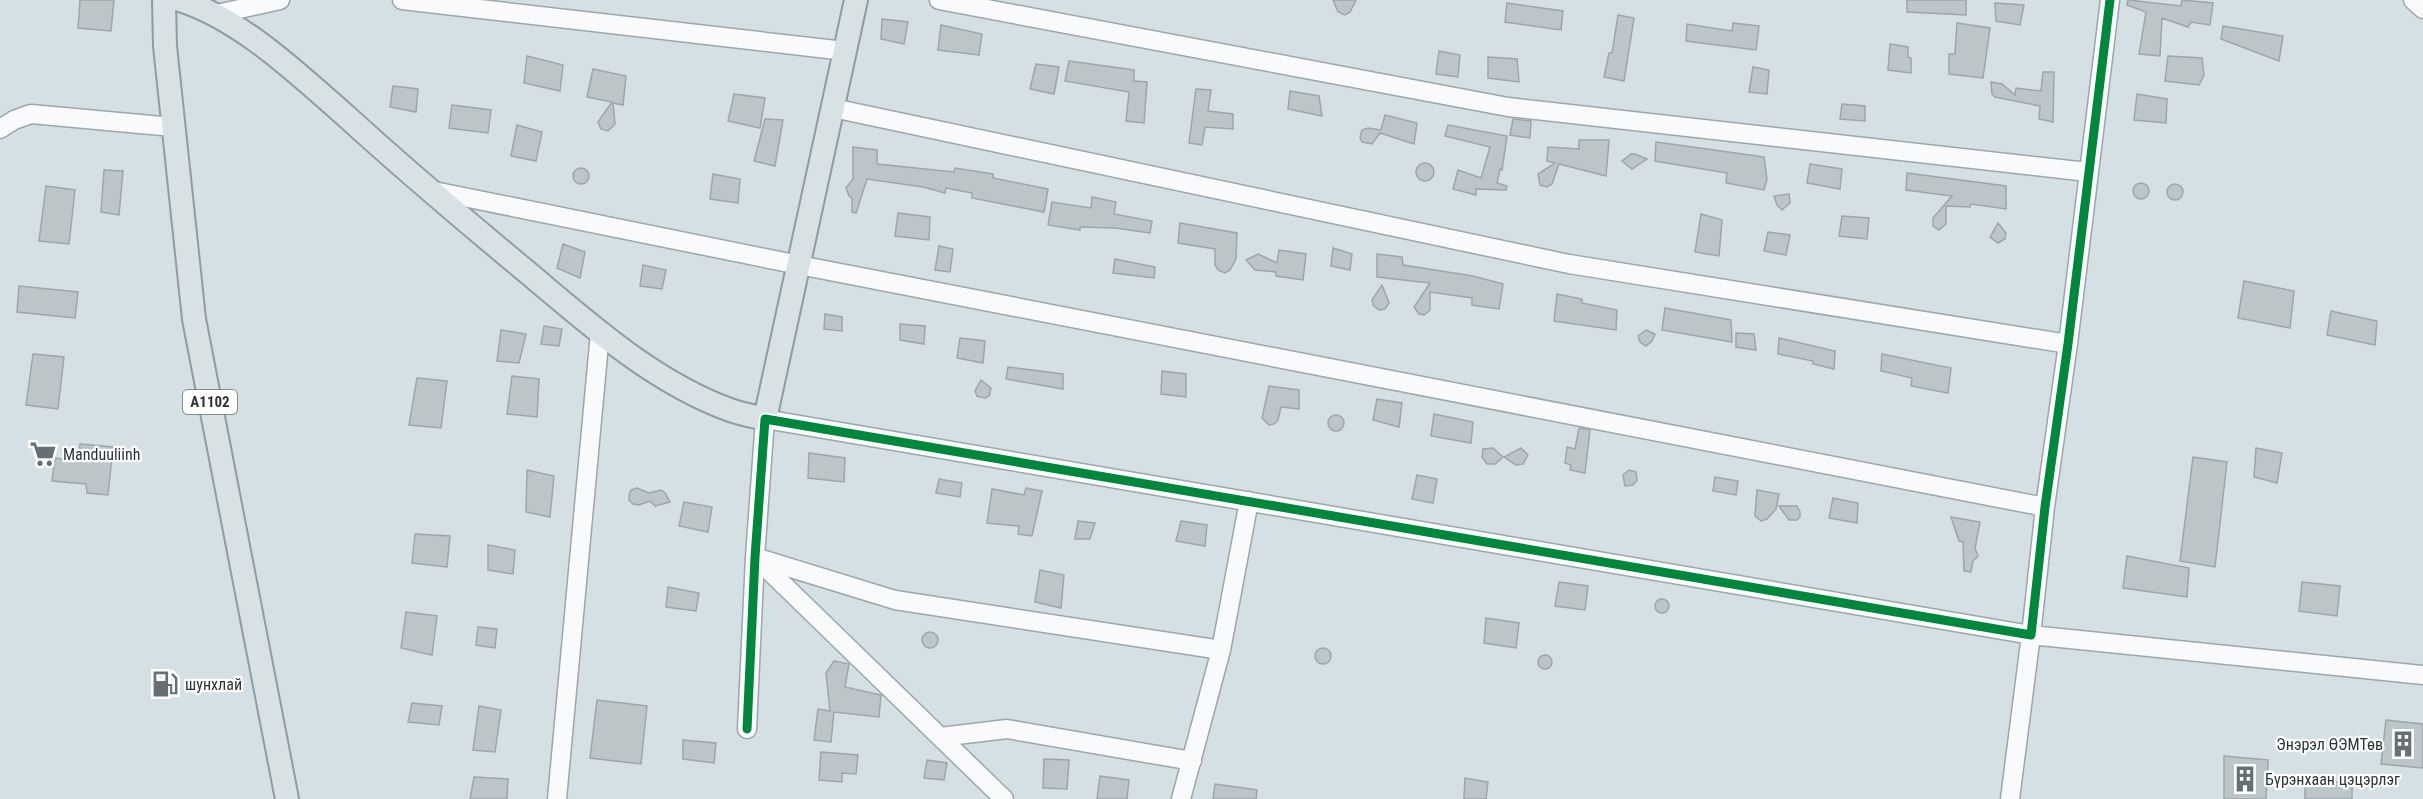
<svg xmlns="http://www.w3.org/2000/svg" width="2423" height="799" viewBox="0 0 2423 799" font-family="'Roboto Condensed',sans-serif">
  <style>
    .building { fill: #bcc6c9; stroke: #9da6aa; stroke-width: 1.5 }
    .lines { fill: none; stroke-linecap: round; stroke-linejoin: round }
    .minor-casing { stroke: #9da6aa; stroke-width: 21 }
    .major-casing { stroke: #8c9da3; stroke-width: 26 }
    .minor { stroke: #f9fafb; stroke-width: 18 }
    .major { stroke: #d8e1e4; stroke-width: 22 }
    .cycleway-casing { stroke: #fff; stroke-width: 13 }
    .cycleway { stroke: #00873e; stroke-width: 9 }
    .labels { text-anchor: middle; dominant-baseline: central; stroke-width: 4.5; stroke-linejoin: round; paint-order: stroke }
    .shield { fill: #fff; stroke: #6b7173; stroke-width: 1.5 }
    .shield-label { font-size: 15px; font-weight: bold; fill: #2b3437 }
    .poi-label { font-size: 16px; fill: #2b3437; stroke: #fff; text-anchor: start }
  </style>
  <rect width="100%" height="100%" fill="#d4e0e4"/>
  <!-- building -->
  <path class="building" d="M80,0h34l-3,31 -33,-3z
    M1333,0h23l-6,12 -5,3 -7,-3z
    M1907,0h59v15l-59,-3z
    M2128,0l53,6 1,-6 31,3 -3,22 -19,-3 -3,5 -26,-9 -2,38 -21,-2 7,-42 -19,-7z
    M1507,3l56,8 -2,19 -56,-8z
    M1995,3l29,2 -4,20 -24,-4z
    M1618,15l16,3 -10,63 -20,-4 5,-24h3z
    M882,19l26,3 -4,22 -23,-5z
    M1733,23l26,3 -3,24 -70,-9 1,-17 45,7z
    M1957,23l33,5 -7,50 -34,-4v-20h6z
    M941,25l41,9 -3,21 -41,-5z
    M2223,26l60,10 -4,25 -58,-22z
    M1890,44l18,3v10l3,1v15l-23,-3z
    M1439,51l21,4 -2,22 -22,-3z
    M527,56l36,9 -3,26 -36,-8z
    M2168,56l34,2 2,17 -5,10 -34,-4z
    M1488,57l29,2 2,23 -31,-4z
    M1069,61l65,9v11l13,1 -3,41 -18,-2 3,-29 -64,-11z
    M1036,64l23,3 -5,27 -24,-5z
    M1753,67l16,3 -2,24 -18,-2z
    M593,69l33,7 -3,29 -10,-2 2,21 -7,7 -7,-2 -3,-7 14,-20 -25,-5z
    M2043,72h11l-1,50 -14,-3 1,-13 -45,-9 -3,-3 -1,-12 11,2 13,11 1,-7 25,3z
    M393,86l25,3 -2,23 -26,-5z
    M1196,89l15,1 -3,21 25,3v15l-28,-2 -3,18 -13,-2z
    M1290,91l29,5 3,20 -34,-7z
    M734,94l31,4 -5,30 -32,-7z
    M2137,94l30,5 -1,24 -32,-3z
    M1842,104l23,2v15l-25,-2z
    M452,105l39,5 -3,23 -39,-5z
    M1385,115l32,8 -3,21 -34,-11 -8,11 -10,-2 -2,-5 2,-7 6,-2 13,2z
    M765,119l18,1 -8,46 -21,-5z
    M1513,119l18,2 -1,17 -20,-3z
    M517,125l25,7 -6,29 -25,-5z
    M1448,125l59,11 -5,34 -2,-1 -3,14 10,3 -1,4 -30,-1v6l-23,-6 5,-19 23,8 9,-31 -45,-11z
    M1579,140h30l-3,36 -47,-12 -7,20 -5,3 -7,-2 -2,-11 17,-11 -8,-2 1,-14 31,2z
    M1656,142l108,15 3,22 -3,11 -38,-7 1,-10 -72,-12z
    M853,147l24,3v14l77,8 1,-4 38,6v4l55,11 -4,23 -72,-14v-5l-26,-5 -1,5 -22,-6 -56,-8 -11,34 -4,-1v-14l-3,-2 -3,-8 7,-9z
    M1631,154h4l12,5 -15,10 -10,-8z
    M1416 172a9 9 0 1 1 18 0a9 9 0 1 1-18 0Z
    M1810,164l32,5 -2,20 -33,-6z
    M573 176a8 8 0 1 1 16 0a8 8 0 1 1-16 0Z
    M104,170l19,1 -4,44 -18,-3z
    M1907,173l99,13v23l-35,-5 -1,3 -24,-1v18l-7,6 -6,-4v-8l19,-22 -46,-6z
    M713,174l27,5 -2,24 -28,-4z
    M2133 191a8 8 0 1 1 16 0a8 8 0 1 1-16 0Z
    M2167 192a8 8 0 1 1 16 0a8 8 0 1 1-16 0Z
    M46,186l29,4 -6,54 -30,-3z
    M1789,194l1,9 -8,7 -5,-5 -3,-9z
    M1092,197l24,5 -2,12 38,7 -2,12 -35,-5 -35,-1v3l-32,-5 4,-23 39,6z
    M898,213l32,4 -1,23 -34,-4z
    M1701,214l21,6 -3,36 -24,-4z
    M1842,216l27,2 -2,21 -28,-3z
    M1180,223l57,10 -1,26 -6,11 -5,3 -7,-3 -3,-5v-16l-37,-6z
    M1998,223l8,10 -1,6 -7,4 -8,-6z
    M1768,232l22,3 -4,20 -22,-4z
    M563,244l22,8 -5,26 -23,-10z
    M939,246l14,3 -3,23 -15,-2z
    M1333,248l19,6 -2,16 -19,-4z
    M1279,250l27,4 -3,26 -27,-4v-4l-21,-2 -9,-10 12,-6 19,9z
    M1377,254l25,3 1,8 70,11 30,8 -4,25 -27,-4v-7l-42,-6v18l-6,5 -5,-1 -5,-7 16,-24 -53,-6z
    M1115,259l40,8 -1,11 -41,-5z
    M643,265l23,5 -4,19 -22,-3z
    M2244,281l50,10 -4,37 -52,-10z
    M1382,285l7,18 -4,6 -6,1 -6,-5 -1,-5z
    M19,286l59,6 -3,26 -58,-6z
    M1557,294l25,5v4l35,7 -1,20 -62,-9z
    M1665,308l66,12 1,22 -70,-12z
    M2331,311l46,10 -2,24 -48,-10z
    M825,314l17,3v14l-18,-2z
    M900,324l25,2 -1,18 -24,-4z
    M544,326l18,3 -3,17 -18,-2z
    M501,330l25,4 -7,29 -22,-2z
    M1646,330l9,4 -3,7 -6,5 -6,-4 -2,-6z
    M1736,333l18,1 2,16 -20,-3z
    M960,338l25,3 -2,22 -26,-5z
    M1779,338l56,13 -1,18 -21,-5v-3l-35,-7z
    M33,354l31,3 -6,52 -32,-4z
    M1882,354l69,14 -3,25 -37,-7 1,-8 -31,-7z
    M1008,367l55,7v15l-57,-10z
    M1162,371l24,3v23l-25,-3z
    M512,376l27,3 -2,38 -30,-3z
    M417,378l30,3 -6,47 -32,-3z
    M981,380l10,8 -2,8 -4,2 -8,-2 -2,-5z
    M1269,386l30,4v19l-18,-2 -3,13 -4,4 -5,1 -7,-7z
    M1377,399l25,4 -3,24 -26,-7z
    M1434,414l39,8 -2,21 -40,-7z
    M1328 423a8 8 0 1 1 16 0a8 8 0 1 1-16 0Z
    M1579,428l11,2 -5,43 -15,-3 1,-5 -6,-2 2,-16 8,2z
    M80,444l33,3 -5,48 -21,-2 -1,-9 -34,-3 3,-23 23,3z
    M1493,448l10,9 -8,7h-8l-5,-7 1,-8z
    M1521,448l7,7 -5,9 -7,1 -12,-8z
    M2256,448l26,5 -5,30 -23,-6z
    M809,453l36,5 -1,24 -36,-4z
    M2193,457l34,5 -12,105 -35,-6z
    M527,470l27,6 -4,41 -24,-5z
    M1629,470l7,2 1,8 -4,5 -8,1 -2,-11z
    M1417,475l20,4 -4,24 -21,-4z
    M1715,477l23,4 -2,14 -23,-4z
    M939,479l23,4 -2,14 -24,-4z
    M637,488l12,5 12,-3 4,3 5,9 -15,4 -5,-5 -11,4 -6,-1 -4,-4v-5l2,-5z
    M1026,488l16,3 -10,45 -14,-2 1,-8 -32,-3 5,-34 32,6z
    M1757,490l22,4 -3,15 -9,10 -6,2 -6,-5z
    M1833,498l25,5 -1,20 -28,-5z
    M684,502l28,5 -4,25 -29,-6z
    M1779,506h18l3,6v5l-3,3h-8z
    M1951,517l29,5 -5,26 3,8 -5,5 -2,11 -7,-1 -1,-29 -4,-1z
    M1078,521l17,2 -5,16h-15z
    M1181,521l26,4 -2,21 -29,-5z
    M415,534l35,2 -3,31 -35,-4z
    M488,545l27,5 -2,24 -25,-4z
    M2127,556l62,12 -2,29 -64,-9z
    M1040,570l24,5 -3,33 -26,-6z
    M1559,582l29,4 -3,24 -30,-4z
    M2302,582l38,4 -3,30 -38,-5z
    M668,587l31,6 -3,18 -30,-4z
    M1655 606a7 7 0 1 1 14 0a7 7 0 1 1-14 0Z
    M406,612l31,4 -5,39 -31,-7z
    M1486,618l33,5 -3,25 -32,-5z
    M478,627l19,2 -2,19 -19,-3z
    M922 640a8 8 0 1 1 16 0a8 8 0 1 1-16 0Z
    M1315 656a8 8 0 1 1 16 0a8 8 0 1 1-16 0Z
    M1538 662a7 7 0 1 1 14 0a7 7 0 1 1-14 0Z
    M834,661l15,3 -4,23 36,8 -2,22 -45,-5 -3,30 -17,-2 4,-31 12,2 -4,-38z
    M597,700l50,6 -6,58 -51,-6z
    M412,703l30,3 -3,19 -31,-3z
    M479,706l22,4 -6,42 -22,-2z
    M2386,720l37,4v44l-42,-4z
    M683,740l33,3 -2,20 -31,-4z
    M821,752l37,3 -2,19 -14,-1v9l-23,-2z
    M2224,756l44,4 -2,39h-42z
    M1044,759l25,1 -2,29 -24,-1z
    M927,760l20,3 -3,17 -20,-2z
    M1100,776l29,4 -2,19h-30z
    M474,777l34,2 -1,20h-37z
    M1465,778l23,4 -2,17h-22z
    M2305,780l47,3v16h-47z
    M1215,784l42,6 -1,9h-43z"/>
  <g class="lines">
    <!-- minor casing -->
    <g class="minor-casing">
      <path id="minor" d="M402,0l443,51
        M939,0l569,107 580,65
        M2413,0l10,9
        M217,14l63,-14
        M833,108l736,156 499,80
        M0,129l14,-9 17,-6 142,13
        M429,190l370,75 1246,242
        M755,557l140,43 326,50
        M758,560l246,239
        M747,729l8,-172 10,-138 1266,216 14,-128 23,-163 42,-344
        M940,737l67,-8 185,32
        M557,799l43,-466
        M1181,799l40,-149 28,-149
        M2010,799l21,-164 392,40"/>
    </g>
    <!-- major casing -->
    <g class="major-casing">
      <path id="major" d="M164,0l1,46 29,273 93,480
        M180,0c61,19 119,75 166,116 57,52 116,102 175,151 64,53 129,114 209,143 11,4 23,6 35,9l91,-419"/>
    </g>
    <!-- minor -->
    <use href="#minor" class="minor"/>
    <!-- major -->
    <use href="#major" class="major"/>
    <!-- cycleway casing -->
    <g class="cycleway-casing">
      <path id="cycleway" d="M747,729l8,-172 10,-138 1266,216 14,-128 23,-163 42,-344"/>
    </g>
    <!-- cycleway -->
    <use href="#cycleway" class="cycleway"/>
  </g>
  <!-- icons -->
  <defs>
    <g id="supermarket-bare" transform="scale(2.07)"><path d="M-6-5.5h2.5l.6 2H6L4.5 2H-2.5L-4.4-4H-6ZM-1.5 3.2a1.3 1.3 0 1 0 .1 0ZM3 3.2a1.3 1.3 0 1 0 .1 0Z" fill="#667074" stroke="#fff" stroke-width="2.5" paint-order="stroke"/></g>
    <g id="fuel-bare" transform="scale(2.07)"><path d="M-5.5-6h7V0h2V4h1.3V-2.5L3-4.5l.8-.8L6-3V5H2.5V1h-1V6h-7ZM-4.2-4.7v3.2H.2V-4.7Z" fill="#667074" stroke="#fff" stroke-width="2.5" paint-order="stroke"/></g>
    <g id="building-bare" transform="scale(2.07)"><path d="M-4-6H4V6H1V3H-1V6H-4ZM-2.5-4.3h1.7v1.8h-1.7ZM.8-4.3h1.7v1.8H.8ZM-2.5-1h1.7V.8h-1.7ZM.8-1h1.7V.8H.8Z" fill="#667074" stroke="#fff" stroke-width="2.5" paint-order="stroke"/></g>
  </defs>
  <g fill-rule="evenodd">
    <use href="#supermarket-bare" x="43" y="454"/>
    <use href="#fuel-bare" x="165" y="684"/>
    <use href="#building-bare" x="2403" y="744"/>
    <use href="#building-bare" x="2245" y="779"/>
  </g>
  <g class="labels">
    <!-- shield labels -->
    <rect class="shield" x="183" y="390" width="54" height="24" rx="4.5"/>
    <g class="shield-label">
      <text x="210" y="402">A1102</text>
    </g>
    <!-- poi labels -->
    <g class="poi-label">
      <text x="63" y="454">Manduuliinh</text>
      <text x="185" y="684">шунхлай</text>
      <text x="2383" y="744" text-anchor="end">Энэрэл ӨЭМТөв</text>
      <text x="2265" y="779">Бүрэнхаан цэцэрлэг</text>
    </g>
  </g>
</svg>
